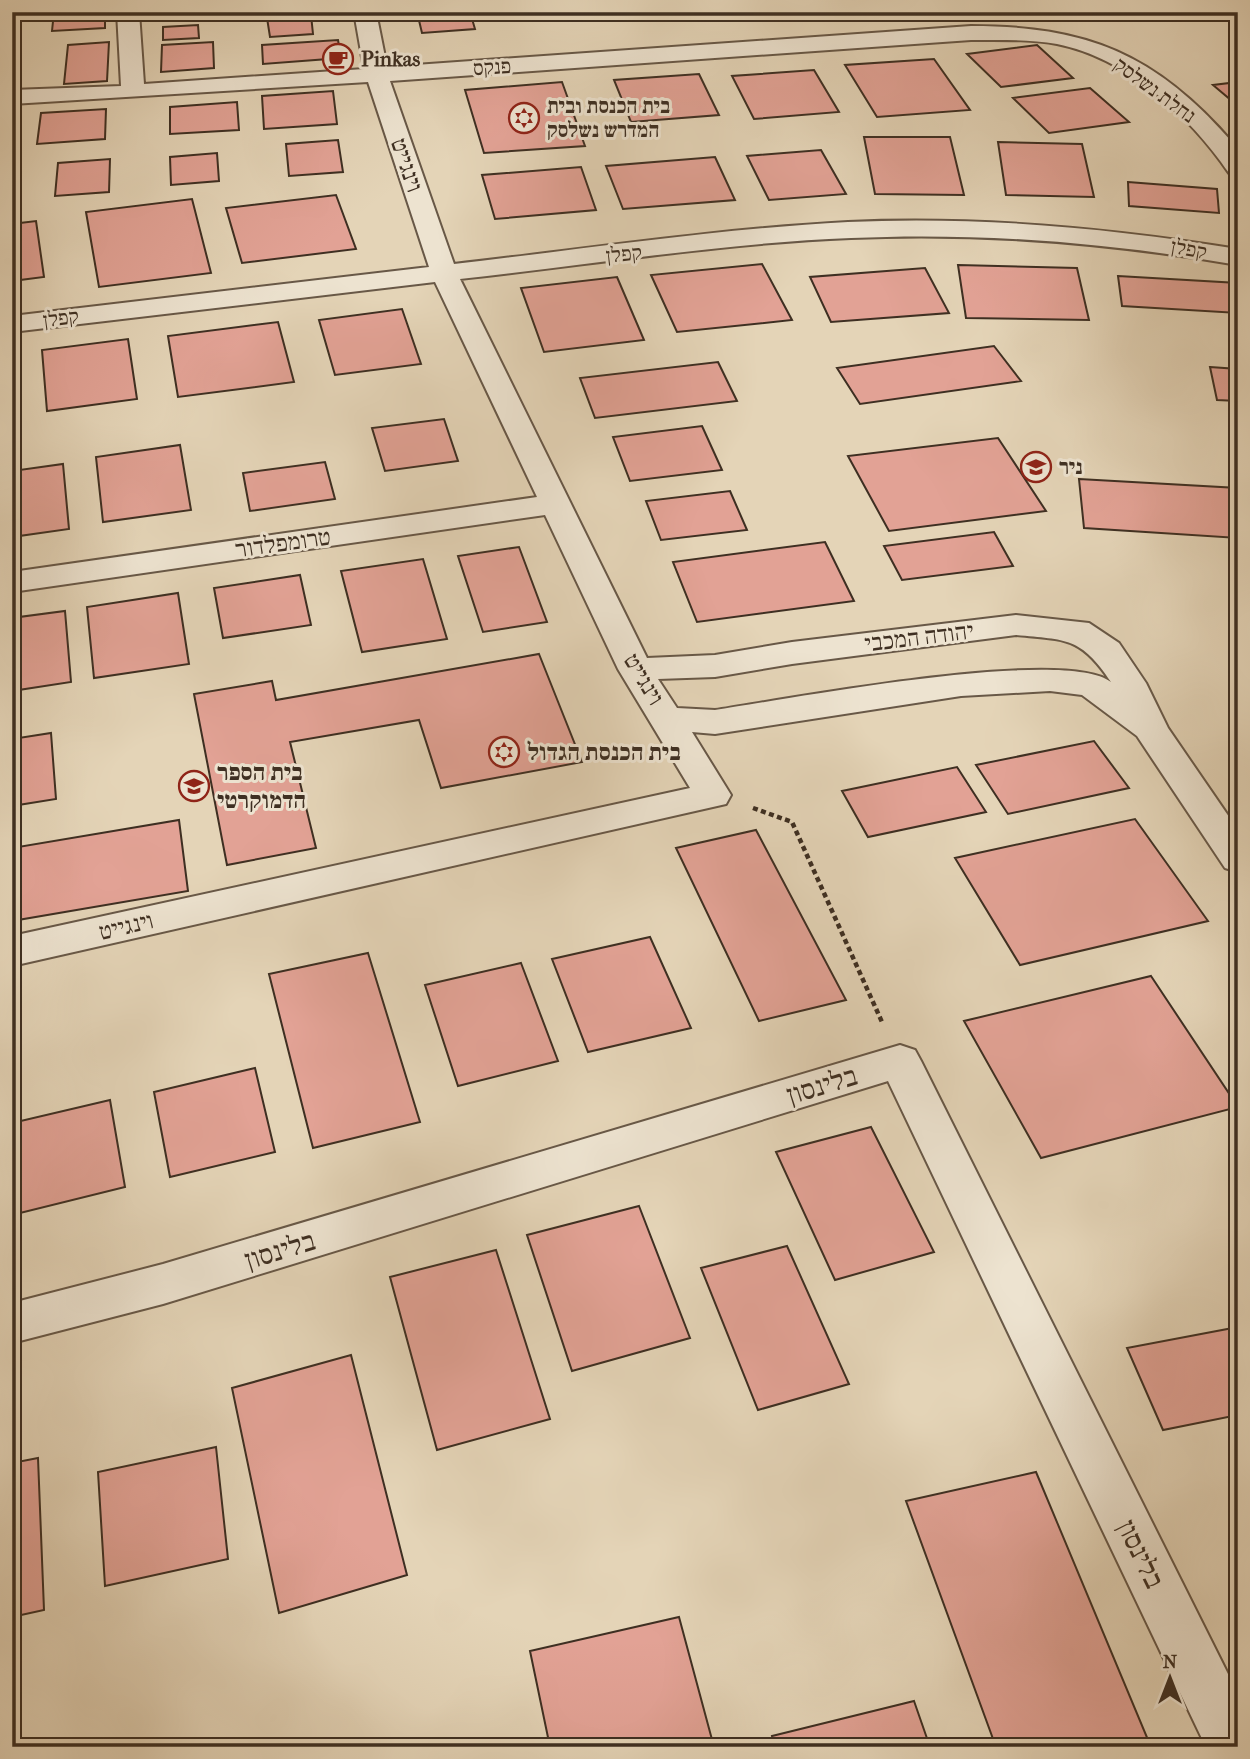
<svg xmlns="http://www.w3.org/2000/svg" width="1250" height="1759" viewBox="0 0 1250 1759" font-family="'IM FELL French Canon','Frank Ruhl Libre',serif">
  <style>
    .building { fill: #e2a295; stroke: #3e2f22; stroke-width: 2 }
    .lines { fill: none; stroke-linecap: round; stroke-linejoin: round }
    .minor-casing { stroke: #685847; stroke-width: 4 }
    .path { stroke: #3e2f22; stroke-width: 4.5; stroke-dasharray: 5 3.5; stroke-linecap: butt }
    .minor { fill: #ede3d0; fill-rule: evenodd }
    .labels { text-anchor: middle; dominant-baseline: central; stroke-width: 6; stroke-linejoin: round; paint-order: stroke }
    .far-poi-label { font-size: 21px; font-weight: bold; fill: #3e2f22; stroke: #ede3d0; text-anchor: start }
    .far-street-label { font-size: 21px; fill: #3e2f22; stroke: #ede3d0 }
    .street-label { font-size: 24px; fill: #3e2f22; stroke: #ede3d0 }
    .poi-label { font-size: 24px; font-weight: bold; fill: #3e2f22; stroke: #ede3d0; text-anchor: start }
    .near-street-label { font-size: 28px; fill: #3e2f22; stroke: #ede3d0 }
  </style>
  <rect width="100%" height="100%" fill="#e4d4b7"/>
  <filter id="stains"><feTurbulence type="fractalNoise" baseFrequency=".00286" numOctaves="4"/><feColorMatrix values="0 0 0 0 .2 0 0 0 0 .09 0 0 0 0 .02 0 0 0 .5 -.17"/></filter>
  <radialGradient id="worn" r=".72"><stop offset=".6" stop-color="#630" stop-opacity="0"/><stop offset="1" stop-color="#630" stop-opacity=".3"/></radialGradient>
  <!-- building -->
  <path class="building" d="M54,12h51v16l-53,3z
    M417,12h53l5,17 -53,4z
    M598,12h71l1,3 -69,4z
    M802,12h87l-83,6z
    M311,15l2,19 -43,3 -3,-19z
    M198,25l1,13 -36,2v-13z
    M338,40l3,18 -78,6 -1,-19z
    M109,42l-2,39 -43,3 4,-39z
    M213,42l1,26 -53,4 1,-27z
    M1037,45l36,33 -72,9 -34,-33z
    M934,59l36,51 -93,7 -32,-52z
    M814,70l25,42 -85,7 -22,-43z
    M699,74l20,41 -88,7 -17,-42z
    M562,82l23,64 -101,7 -19,-63z
    M1238,82v24l-25,-21z
    M1090,88l39,34 -80,11 -36,-35z
    M333,91l4,33 -73,5 -2,-33z
    M237,102l2,28 -69,4v-27z
    M106,109l-1,30 -68,5 4,-31z
    M864,137h86l14,58 -89,-1z
    M338,140l5,32 -54,4 -3,-32z
    M998,142l84,2 12,53 -88,-2z
    M821,150l25,44 -77,6 -22,-44z
    M217,153l2,28 -48,4 -1,-28z
    M715,157l20,43 -112,9 -17,-43z
    M110,159l-1,33 -54,4 3,-33z
    M581,167l15,43 -101,9 -13,-44z
    M1128,182l89,7 2,24 -90,-7z
    M336,195l20,54 -114,14 -16,-55z
    M192,199l19,74 -112,14 -13,-75z
    M36,221l8,56 -32,4v-57z
    M762,264l30,56 -115,12 -26,-57z
    M958,265l119,3 12,52 -123,-2z
    M925,268l24,45 -118,9 -21,-45z
    M1118,276l120,7v30l-116,-7z
    M617,277l27,63 -100,12 -23,-64z
    M402,309l19,55 -86,11 -16,-55z
    M278,322l16,60 -116,15 -10,-61z
    M128,339l9,60 -90,12 -5,-61z
    M994,346l27,35 -161,23 -23,-36z
    M718,362l19,39 -142,17 -15,-40z
    M1210,367l28,2v32l-21,-1z
    M444,419l14,42 -73,10 -13,-43z
    M702,426l20,44 -92,11 -17,-44z
    M998,438l48,73 -157,20 -41,-75z
    M180,445l11,65 -88,12 -7,-65z
    M325,462l10,37 -85,12 -7,-38z
    M63,464l6,65 -57,8v-66z
    M1079,479l159,9v50l-154,-10z
    M730,491l17,39 -86,10 -15,-39z
    M994,532l19,34 -111,14 -18,-34z
    M825,542l29,59 -157,21 -24,-60z
    M519,547l28,75 -64,10 -25,-76z
    M423,559l24,80 -85,13 -21,-81z
    M300,575l11,50 -88,13 -9,-50z
    M178,593l11,71 -95,14 -7,-71z
    M65,611l6,71 -59,9v-73z
    M539,654l43,108 -141,26 -22,-68 -129,22 26,106 -89,17 -33,-171 78,-13 4,19z
    M51,733l5,66 -44,7v-67z
    M1094,741l35,47 -121,26 -32,-49z
    M957,767l29,45 -118,25 -26,-46z
    M1135,819l73,102 -188,44 -65,-107z
    M179,820l9,71 -176,30v-73z
    M756,830l90,170 -87,21 -83,-173z
    M650,937l41,91 -103,24 -36,-93z
    M368,953l52,169 -107,26 -44,-174z
    M521,963l37,98 -100,25 -33,-101z
    M1151,976l87,131 -197,51 -77,-137z
    M255,1068l20,84 -105,25 -16,-85z
    M110,1100l15,87 -113,28v-92z
    M871,1127l63,125 -99,28 -59,-128z
    M639,1206l51,132 -118,33 -45,-136z
    M787,1246l62,138 -91,26 -57,-142z
    M496,1250l54,169 -113,31 -47,-173z
    M1238,1327v88l-75,15 -36,-82z
    M351,1355l56,220 -128,38 -47,-225z
    M216,1447l12,112 -123,27 -7,-114z
    M38,1458l6,152 -32,7v-154z
    M1036,1472l115,275h-155l-90,-246z
    M679,1617l35,130h-164l-20,-96z
    M914,1701l16,46h-155l-3,-11z"/>
  <g class="lines">
    <!-- minor casing -->
    <g class="minor-casing">
      <path id="minor" d="M117,12h22l5,72 220,-15 -10,-57h22l11,55 584,-41c116,0 185,28 262,117l5,7v25l-9,-2c-39,-57 -102,-115 -172,-129 -28,-5 -57,-4 -86,-4l-581,41 64,183c131,-15 263,-35 394,-42 131,-6 261,6 390,27v16c-128,-22 -257,-33 -387,-27 -128,5 -262,27 -391,41l187,379 68,-3 77,-13 224,-27 73,8 30,20 27,40 22,45 70,102v42l-13,-4 -88,-132 -55,-41 -32,-4 -89,5 -246,38 -23,-2 39,63 -5,9 -714,162v-30l678,-148 -72,-119 -73,-154 -533,77v-20l525,-75 -102,-215 -423,50v-16l417,-49 -61,-185 -356,22v-14l109,-4zM1016,635c51,5 65,2 95,47 -47,-36 -327,18 -396,28l-38,-2 -19,-29 57,-2 77,-13z
        M900,1045l15,5 6,11 317,633v53h-32l-318,-666 -725,223 -151,39v-40l151,-39z"/>
    </g>
    <!-- path -->
    <path class="path" d="M753,808l39,14 90,200"/>
    <!-- minor -->
    <use href="#minor" class="minor"/>
  </g>
  <!-- icons -->
  <defs>
    <g id="cafe-ring" transform="scale(1.575)"><circle r="9.5" fill="#ede3d0" stroke="#8f2418" stroke-width="1.5"/><path d="M-5.5-4.5H6V0H3Q3 3.5 0 3.5H-2.5Q-5.5 3.5-5.5 0ZM3-3.2v2h1.7v-2ZM-6 4.5H4V6H-6Z" fill="#8f2418"/></g>
    <g id="synagogue-ring" transform="scale(1.575)"><circle r="9.5" fill="#ede3d0" stroke="#8f2418" stroke-width="1.5"/><path d="M0-6.5L5.6 3.2H-5.6ZM0 6.5L5.6-3.2H-5.6Z" fill="#8f2418"/></g>
    <g id="school-ring" transform="scale(1.575)"><circle r="9.5" fill="#ede3d0" stroke="#8f2418" stroke-width="1.5"/><path d="M0-5L7-2L0 1L-7-2ZM-4 1L0 2.5L4 1V4Q0 6-4 4Z" fill="#8f2418"/></g>
  </defs>
  <g fill-rule="evenodd">
    <use href="#cafe-ring" x="338" y="59"/>
    <use href="#synagogue-ring" x="524" y="118"/>
    <use href="#school-ring" x="1036" y="467"/>
    <use href="#synagogue-ring" x="504" y="752"/>
    <use href="#school-ring" x="194" y="786"/>
  </g>
  <g class="labels">
    <!-- far-poi labels -->
    <g class="far-poi-label">
      <text x="361" y="59">Pinkas</text>
      <text x="547" y="106">בית הכנסת ובית<tspan x="547" dy="24">המדרש נשלסק</tspan></text>
      <text x="1059" y="467">ניר</text>
    </g>
    <!-- far-street labels -->
    <g class="far-street-label">
      <text transform="translate(492 67) rotate(-4)">פנקס</text>
      <text transform="translate(1155 90) rotate(36)">נחלת נשלסק</text>
      <text transform="translate(1189 249) rotate(10)">קפלן</text>
      <text transform="translate(624 254) rotate(-6)">קפלן</text>
      <text transform="translate(61 318) rotate(-7)">קפלן</text>
    </g>
    <!-- street labels -->
    <g class="street-label">
      <text transform="translate(407 165) rotate(71)">וינגייט</text>
      <text transform="translate(283 543) rotate(-8)">טרומפלדור</text>
      <text transform="translate(919 637) rotate(-7)">יהודה המכבי</text>
      <text transform="translate(644 679) rotate(59)">וינגייט</text>
      <text transform="translate(126 926) rotate(-13)">וינגייט</text>
    </g>
    <!-- poi labels -->
    <g class="poi-label">
      <text x="527" y="752">בית הכנסת הגדול</text>
      <text x="217" y="772">בית הספר<tspan x="217" dy="28">הדמוקרטי</tspan></text>
    </g>
    <!-- near-street labels -->
    <g class="near-street-label">
      <text transform="translate(822 1085) rotate(-17)">בלינסון</text>
      <text transform="translate(280 1250) rotate(-17)">בלינסון</text>
      <text transform="translate(1141 1554) rotate(64)">בלינסון</text>
    </g>
  </g>
  <!-- margin -->
  <rect width="1250" height="1759" fill="none" stroke="#e4d4b7" stroke-width="42"/>
  <rect x="14" y="14" width="1222" height="1731" fill="none" stroke="#3e2f22" stroke-width="3.5"/>
  <rect x="21" y="21" width="1208" height="1717" fill="none" stroke="#3e2f22" stroke-width="2"/>
  <!-- north arrow -->
  <g transform="translate(1170 1678)" stroke="#ede3d0" stroke-width="5" paint-order="stroke">
  <path d="M0-5L12 26L0 18L-12 26Z" fill="#3e2f22"/>
  <text y="-10" font-size="19" font-weight="bold" text-anchor="middle" fill="#3e2f22">N</text>
  </g>
  <rect width="100%" height="100%" filter="url(#stains)"/>
  <rect width="100%" height="100%" fill="url(#worn)"/>
</svg>
